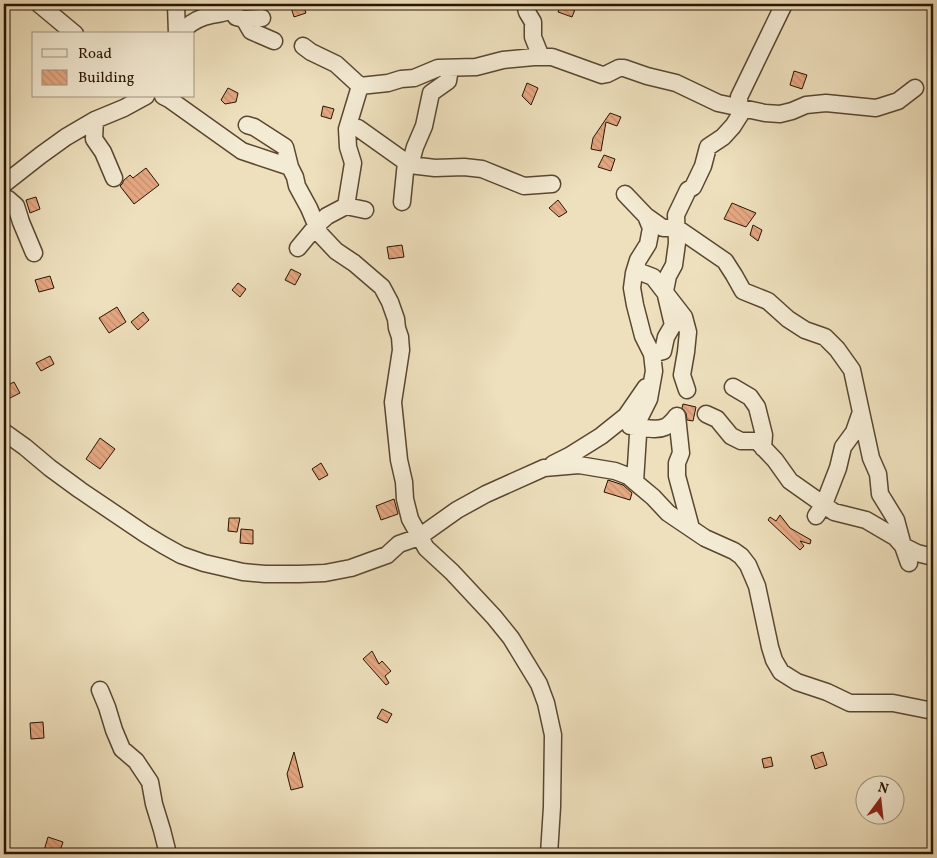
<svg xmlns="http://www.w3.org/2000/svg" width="937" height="858" viewBox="0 0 937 858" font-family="Vollkorn,serif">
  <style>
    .building { fill: url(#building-back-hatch); stroke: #271402 }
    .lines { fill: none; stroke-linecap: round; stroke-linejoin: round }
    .minor-casing { stroke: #594731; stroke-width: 19 }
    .minor { stroke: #f4ebd4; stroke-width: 16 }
  </style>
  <defs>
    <pattern id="building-back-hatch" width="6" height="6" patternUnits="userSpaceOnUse" patternTransform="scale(1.25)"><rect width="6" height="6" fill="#e6a882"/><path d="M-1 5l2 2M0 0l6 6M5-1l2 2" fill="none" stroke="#c5906f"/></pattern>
  </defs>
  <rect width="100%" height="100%" fill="#eee0bd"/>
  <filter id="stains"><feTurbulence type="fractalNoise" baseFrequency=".004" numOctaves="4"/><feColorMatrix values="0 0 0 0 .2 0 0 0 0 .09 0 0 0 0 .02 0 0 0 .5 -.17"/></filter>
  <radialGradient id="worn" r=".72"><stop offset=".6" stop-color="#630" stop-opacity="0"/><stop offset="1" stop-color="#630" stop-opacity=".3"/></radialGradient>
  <!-- building -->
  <path class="building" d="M290,4h13l3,9 -12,4z
    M561,4h6l9,3 -4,10 -14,-5z
    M794,71l13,4 -5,14 -12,-4z
    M527,83l11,5 -7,17 -9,-9z
    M228,88l10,5 -2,9 -11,2 -4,-4z
    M323,106l11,3 -3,10 -10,-3z
    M610,113l11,4 -4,9 -11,-4 -5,29 -10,-2 2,-11z
    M604,155l11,4 -4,12 -13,-4z
    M146,168l13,17 -25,19 -14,-18 2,-2 2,-4 6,-5 3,3z
    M36,197l4,12 -10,4 -4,-13z
    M558,200l9,12 -8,5 -10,-9z
    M732,203l24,10 -10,14 -22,-8z
    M753,225l9,5 -4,11 -8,-6z
    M402,245l2,12 -15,2 -2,-12z
    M291,269l10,5 -6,11 -10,-5z
    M50,276l4,12 -15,4 -4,-12z
    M238,283l8,6 -6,8 -8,-7z
    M117,307l9,15 -17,11 -10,-15z
    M143,312l6,8 -11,10 -7,-8z
    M50,356l4,8 -13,7 -5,-8z
    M14,382l6,11 -16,8v-14z
    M683,404l13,3 -3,14 -6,-1 -1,-7 -4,-5z
    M100,438l15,11 -15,20 -14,-10z
    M321,463l7,12 -9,5 -7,-11z
    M608,480l15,5 9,8 -2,7 -26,-8z
    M394,499l4,15 -17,6 -5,-14z
    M780,515l10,13 21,12 -1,4 -10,-3 4,5 -4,4 -32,-30 2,-3 6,4z
    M229,518h11l-3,14 -9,-1z
    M241,529l12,1v14l-13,-1z
    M372,651l7,13 3,-3 9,10 -6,5 4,7 -3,2 -23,-26z
    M382,709l10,5 -5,9 -10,-5z
    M43,722l1,16 -13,1 -1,-16z
    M294,752l9,35 -12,3 -4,-16z
    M823,752l4,13 -12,4 -4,-13z
    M771,757l2,9 -9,2 -2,-9z
    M48,837l15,5 -4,12h-16z"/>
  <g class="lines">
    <!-- minor casing -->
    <g class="minor-casing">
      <path id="minor" d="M39,4l36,30
        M176,4l1,30
        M525,4l2,8 6,10v15l8,20
        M236,17l8,2 18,-1
        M244,19l7,12 23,10
        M180,34c6,-8 15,-14 24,-17 12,-4 25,-2 33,-13
        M360,86l28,-3 13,-4 13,-1 24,-10 38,-1 27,-7 31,-3h18l50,18 5,-1 12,-6h5l23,8 29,7 42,20 47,10 15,1 12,-3 14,-6 20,-2 50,5 22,-7 17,-13
        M163,96l6,3 73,52 48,16 5,10 2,9 12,22 11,26 16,17 18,12 28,24 8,15 6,17 1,9 3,9 1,13 -8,52 6,58 5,22 1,17 5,20 16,29 26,24 42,45 17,21 28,46 7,19 7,32 -1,72 -3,47
        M95,120l-1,19 9,13 11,26
        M247,125l7,2 31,20 5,20
        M358,128l52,37 25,3 29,-1 18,2 42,17 28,-2
        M410,165l5,-18 9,-21 7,-33 17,-12 2,-13
        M4,184l37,-29 25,-18 29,-17 29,-12 22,-12
        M625,194l21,22 5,12 -3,16 -10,16 -4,13 -2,15 3,17 8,31 9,18 2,17 -5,28 -10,20 -4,63
        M4,198l4,1 8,7 5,16 13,31
        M402,202l4,-40
        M346,206l19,4
        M646,216l17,12h14l48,33 9,14 9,16 25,10 20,18 17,11 20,7 12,12 15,21 9,42 -7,20 -11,15 -5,21 -14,36 -8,12
        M298,248l19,-23 10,-9 19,-10 7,-43 -5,-16 -1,-18 13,-43 -24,-22 -25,-12 -8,-6
        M635,270l18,7 31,40 4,15 -2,20 -4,23 5,15
        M652,354l11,-3 3,-14 7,-12 -8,-34 3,-15 6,-11 3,-22 -1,-28 12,-25 5,-3 10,-21 5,-19 15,-10 10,-11 7,-11 -1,-18 45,-93
        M733,387l17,10 7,10 7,28 -1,13
        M861,412l10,46 7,16 2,20 16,26 7,26 6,17
        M706,414l11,5 14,17 10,5h16l18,19 15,21 44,31 32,8 29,17 8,9 14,7 16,4
        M677,416l4,37 -4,10v13l14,52
        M630,426c12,0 24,6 35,1 5,-2 9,-8 12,-11
        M4,432l21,15 25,21 30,22 65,44 18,11 18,10 23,8 39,9 22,2h34l26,-1 26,-5 22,-8 14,-5 12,-11 20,-7 38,-27 29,-16 58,-26 35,-3 36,6 13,5 7,6 18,15 15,16 37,25 29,13 7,5 7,9 9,21 13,61 4,13 7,12 16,10 30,10 23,11h43l40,8
        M553,464l16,-8 32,-20 25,-20 20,-29
        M100,690l7,17 7,23 8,19 14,12 14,21 4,22 8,26 6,24"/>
    </g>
    <!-- minor -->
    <use href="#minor" class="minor"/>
  </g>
  <!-- margin -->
  <rect width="937" height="858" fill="none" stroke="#eee0bd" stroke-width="20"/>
  <rect x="5" y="5" width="927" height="848" fill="none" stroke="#271402" stroke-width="2.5"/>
  <rect x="10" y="10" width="917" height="838" fill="none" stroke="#271402"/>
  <!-- legend -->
  <rect x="32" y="32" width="162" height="65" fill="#f4ebd4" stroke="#a29580"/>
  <rect x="42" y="49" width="25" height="8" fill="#f4ebd4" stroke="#a29580"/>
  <text x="78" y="58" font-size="15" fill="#271402">Road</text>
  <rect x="42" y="70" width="25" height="15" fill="url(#building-back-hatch)" stroke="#a29580"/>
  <text x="78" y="82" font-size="15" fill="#271402">Building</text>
  <!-- north arrow -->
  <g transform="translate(880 800) rotate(15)"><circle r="24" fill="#f4ebd4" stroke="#a29580"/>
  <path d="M0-4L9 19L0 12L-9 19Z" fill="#8f2418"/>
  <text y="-8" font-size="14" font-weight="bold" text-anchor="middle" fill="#271402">N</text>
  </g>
  <rect width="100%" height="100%" filter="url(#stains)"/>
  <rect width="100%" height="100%" fill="url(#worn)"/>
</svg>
